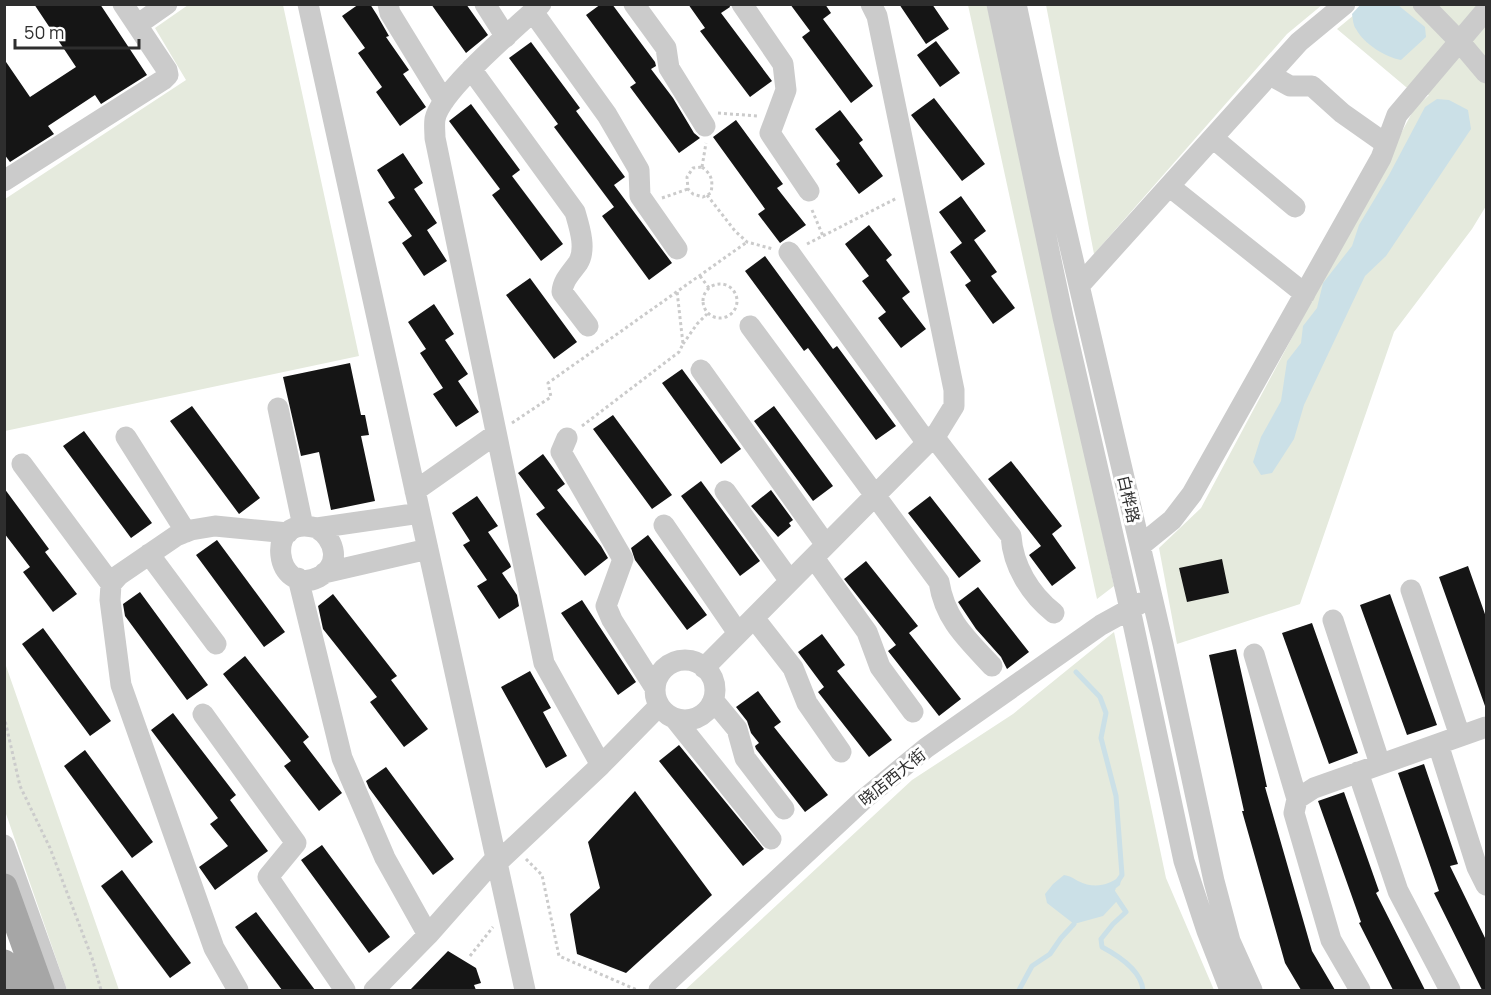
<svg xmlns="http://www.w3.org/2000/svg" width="1491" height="995" viewBox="0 0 1491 995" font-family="Manrope,'Noto Sans SC',sans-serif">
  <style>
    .green { fill: #e5eadd }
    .water { fill: #cbe0e7 }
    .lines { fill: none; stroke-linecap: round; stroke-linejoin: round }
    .stream { stroke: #cbe0e7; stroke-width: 5 }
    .building { fill: #151515 }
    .path { stroke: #cbcbcb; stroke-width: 3; stroke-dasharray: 3 3; stroke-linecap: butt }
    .minor { stroke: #cbcbcb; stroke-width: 21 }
    .major { stroke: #a6a6a6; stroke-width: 27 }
    .labels { text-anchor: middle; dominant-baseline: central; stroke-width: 6; stroke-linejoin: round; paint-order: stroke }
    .street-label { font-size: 16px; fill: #2e2e2e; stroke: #fff }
  </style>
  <rect width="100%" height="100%" fill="#fff"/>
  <!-- green -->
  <path class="green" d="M188,5h95l76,351 -354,75v-232l181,-119 -31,-52z
    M968,5h19l127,581 -17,13z
    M1046,5v-1l276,1 -35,29 -193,220z
    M1366,5h120v201l-14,23 -78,103 -94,272 -123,40 -18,-96 42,-40 213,-399 15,-14 -23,-8 -69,-58z
    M1114,632l52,246 48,112h-529l227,-210 101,-66z
    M5,663l114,327h-52l-62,-179z"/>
  <!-- water -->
  <path class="water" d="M1361,4l37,1 27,22 1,10 -25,23c-16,-3 -37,-16 -45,-31 -3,-4 -3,-10 -4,-15z
    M1437,99l12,1 19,10 3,19 -85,127 -21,20 -61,129 -10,34 -22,34 -11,2 -8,-13 8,-25 20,-36 6,-40 14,-18 2,-17 14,-18 6,-25 29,-37 7,-21 30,-50 36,-68z
    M1064,875c6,1 9,3 14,6 16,8 30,5 44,-6l-2,10 -8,6 6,9 -15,16 -29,8 -27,-21 -2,-9 8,-10z"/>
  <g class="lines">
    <!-- stream -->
    <path class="stream" d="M1076,672l24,25 6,16 -5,25 15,58 6,79 -4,6
      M1113,889l-1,2 14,21 -13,12 -12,15 1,8c17,9 39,23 41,43
      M1019,990l13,-24 18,-12 11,-16 13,-14"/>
  </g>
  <!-- building -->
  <path class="building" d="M34,4h66l47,71 -46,29 -6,-9 -47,31 6,8 -44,28 -6,-8v-95l26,38 46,-30z
    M359,4h11l7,11 12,21 -3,1 23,33 -6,4 23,33 -26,19 -24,-34 6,-5 -24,-34 7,-5 -23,-32z
    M431,4h35l22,31 -22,18z
    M601,4h11l43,58 1,4 -5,3 22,29 21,35 6,5 -21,15 -49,-66 6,-4 -50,-68z
    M688,4h41l1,3 -9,6 51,68 -22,16 -50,-66 5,-3z
    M790,4h35l6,9 -8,6 50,67 -22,17 -49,-66 8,-6z
    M899,4h33l17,25 -23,15z
    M936,41l24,32 -20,14 -23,-32z
    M531,42l49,66 -4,3 49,66 -11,8 58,78 -23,17 -47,-64 12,-9 -60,-80 4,-3 -49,-66z
    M934,98l51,66 -23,17 -51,-66z
    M471,104l49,66 -8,6 51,68 -22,17 -49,-66 8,-6 -51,-68z
    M840,110l23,30 -4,3 24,33 -24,18 -23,-30 4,-3 -25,-32z
    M736,120l47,64 -6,4 29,37 -26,18 -22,-29 7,-5 -52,-72z
    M403,153l20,30 -9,6 23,34 -10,7 20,31 -23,15 -22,-33 10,-7 -24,-34 7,-4 -18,-28z
    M961,196l25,35 -12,9 23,32 -6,4 24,32 -22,16 -28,-39 6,-4 -21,-29 12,-9 -23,-31z
    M869,225l23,30 -6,5 24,32 -8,6 24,31 -25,19 -23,-30 8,-6 -24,-31 7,-5 -24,-32z
    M765,256l68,93 4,-3 59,80 -20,14 -68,-92 -4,3 -59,-80z
    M530,278l47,64 -23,17 -48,-64z
    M434,304l20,30 -9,6 23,34 -10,7 21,31 -23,15 -23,-33 10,-6 -23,-35 6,-4 -18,-27z
    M350,363l11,52h4l4,20 -8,1 14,65 -44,9 -12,-58 -18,4 -18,-79z
    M682,369l59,80 -20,15 -59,-81z
    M192,406l68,92 -21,16 -69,-93z
    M774,406l59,80 -20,15 -59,-80z
    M613,415l59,80 -20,14 -59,-80z
    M84,431l68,92 -21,15 -68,-92z
    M543,454l22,30 -8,6 44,56 7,12 -23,18 -49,-62 9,-6 -27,-35z
    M1011,461l51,65 -10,8 24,34 -24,18 -23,-31 12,-9 -53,-67z
    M701,481l59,80 -20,15 -59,-80z
    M4,488l45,61 -4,3 32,42 -24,18 -30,-40 7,-5 -26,-34z
    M771,490l22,30 -4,3 2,3 -13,11 -27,-31z
    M477,496l21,30 -10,6 22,32 1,3 -9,6 15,22 2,11 -20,13 -22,-33 10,-6 -24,-35 7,-4 -18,-28z
    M930,496l51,65 -22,17 -51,-65z
    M648,535l59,80 -20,15 -52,-70 -4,-12z
    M217,540l68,92 -21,15 -68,-92z
    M1222,559l7,34 -42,9 -8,-34z
    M866,561l52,65 -9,7 52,66 -22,17 -51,-65 8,-6 -52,-66z
    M1468,566l18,51v89h-1l-46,-129z
    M978,587l51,65 -22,17 -6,-12 -25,-28 -18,-27z
    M140,592l68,93 -21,15 -62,-84 -2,-12z
    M333,594l64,82 -6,4 37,49 -24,18 -34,-45 7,-5 -54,-68 -5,-23z
    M1390,594l47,131 -30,10 -47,-130z
    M582,600l54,82 -18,13 -57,-82z
    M1312,623l46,130 -29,11 -47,-131z
    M43,628l68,93 -21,15 -68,-92z
    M822,634l23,31 -8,6 55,69 -23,17 -51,-65 6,-5 -26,-35z
    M1236,649l31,138h-2l47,164 23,39h-34l-16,-27 -43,-152h2l-35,-156z
    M245,656l64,81 -6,5 39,51 -23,18 -35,-45 7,-5 -68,-87z
    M530,671l21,37 -8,4 24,44 -21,12 -45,-81z
    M758,691l23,31 -7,5 54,68 -23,17 -49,-63 -1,-3 4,-3 -8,-10 -4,-12 -11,-14z
    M173,713l63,82 -6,5 38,51 -53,39 -16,-23 29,-21 -18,-22 8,-6 -67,-88z
    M679,745l85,104 -21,17 -84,-105z
    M85,750l68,92 -21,16 -68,-92z
    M1424,764l34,100 -8,2 36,74v50h-4l-48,-97 5,-2 -41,-118z
    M386,767l68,92 -21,16 -64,-87 -3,-7z
    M635,791l77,104 -86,78 -49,-19 -7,-40 30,-26 -12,-46z
    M1344,792l35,99 -3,2 49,97h-32l-34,-67 2,-1 -43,-121z
    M322,845l68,92 -21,16 -68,-93z
    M122,870l69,93 -21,15 -69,-92z
    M256,912l59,78h-33l-47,-63z
    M448,951l28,17 5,15 -7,2 2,5h-66z"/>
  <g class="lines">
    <!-- path -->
    <path class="path" d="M718,113l39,3
      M702,167l4,-24
      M702,167c10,8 11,13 9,26l-8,4 -10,-3 -5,-5 -1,-12 6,-9z
      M707,195l28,36 12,11 26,7
      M662,198l26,-9
      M812,210l11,26
      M807,244l90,-46
      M700,276l9,12
      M703 301a17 17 0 1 1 34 0a17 17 0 1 1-34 0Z
      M683,344l14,-20 10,-10
      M512,423l39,-26 -3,-14 199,-141
      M582,426l97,-74 4,-8 -6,-53
      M4,716l16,70 30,62 42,110 9,32
      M526,859l16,16 17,81 78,34
      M470,956l23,-29"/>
    <!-- minor -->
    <path class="minor" d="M308,4l217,986
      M388,4l2,9 54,88
      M485,4l21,33
      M541,4c-24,23 -100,86 -106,115 -1,6 0,13 0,19l109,525 57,102
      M634,4l32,44 3,20 36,58
      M742,4l41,60 3,26 -16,43 39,58
      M997,4l66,313 67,292 54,252 23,70 23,59
      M1016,4l33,153 114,487 51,237 16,60 22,49
      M1423,4l36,37 27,32
      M533,12l74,103 32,55 1,26 37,53
      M137,25l30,-21
      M471,69l104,143c4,14 12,37 3,51 -7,10 -15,17 -16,29l26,34
      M1270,75l20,11h22l30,27 44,31
      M1213,138l82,69
      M4,181l159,-101 5,-5 -1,-5 -44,-66
      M1169,186l136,108
      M789,252l138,191
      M1079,286l220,-244 46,-38
      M750,326l189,256c6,38 28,57 53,84
      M701,370l125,175
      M278,408l25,118
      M126,437l60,95
      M934,437l77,99c2,30 19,58 43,77
      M567,438l-6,14 62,107 -17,47 6,14 43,68
      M22,464l89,120
      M415,491l81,-57
      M725,491l65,90
      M664,525l74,108
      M317,528c19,12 24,37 2,49 -44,22 -57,-65 -2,-49l103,-15
      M1140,546l32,-26 20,-26 189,-336 16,-43 89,-105
      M149,554l67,90
      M814,558l53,74 13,35 33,45
      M324,573l104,-24
      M298,578l44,180 43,100 43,77
      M1411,590l49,146
      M754,618l39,50 14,35 34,49
      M1333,620l47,144
      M1254,654l43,145
      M655 690a30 30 0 1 1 60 0a30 30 0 1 1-60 0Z
      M704,668l234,-236 16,-26v-16l-77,-374 -6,-12
      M713,700l24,29 8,29 39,51
      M203,714l93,129 -28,34 77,113
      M675,719l96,120
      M1438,744l39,123 9,18
      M1358,772l40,119 52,99
      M4,845l52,145
      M497,863l104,-98 58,-59
      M238,990l-24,-42 -93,-263 -11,-85 1,-16 8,-9 57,-39 15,-6 24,-4 73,7
      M374,990l54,-55 68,-77
      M659,990l204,-190 63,-52 175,-123 40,-22
      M1360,990l-29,-50 -37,-127 3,-14 17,-11 172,-61"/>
    <!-- major -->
    <path class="major" d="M4,887l37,103
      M4,963l10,27"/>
  </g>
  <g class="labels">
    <!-- street labels -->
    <g class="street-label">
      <text transform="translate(1129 499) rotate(77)">白桦路</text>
      <text transform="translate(892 777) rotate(-39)">晓店西大街</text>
    </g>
  </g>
  <!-- border -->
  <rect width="1491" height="995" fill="none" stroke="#2e2e2e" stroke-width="12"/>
  <!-- scale -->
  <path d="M15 39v9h124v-9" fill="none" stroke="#2e2e2e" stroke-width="3"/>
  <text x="24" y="39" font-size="18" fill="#2e2e2e" stroke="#ffffff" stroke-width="4.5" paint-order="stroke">50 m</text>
</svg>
